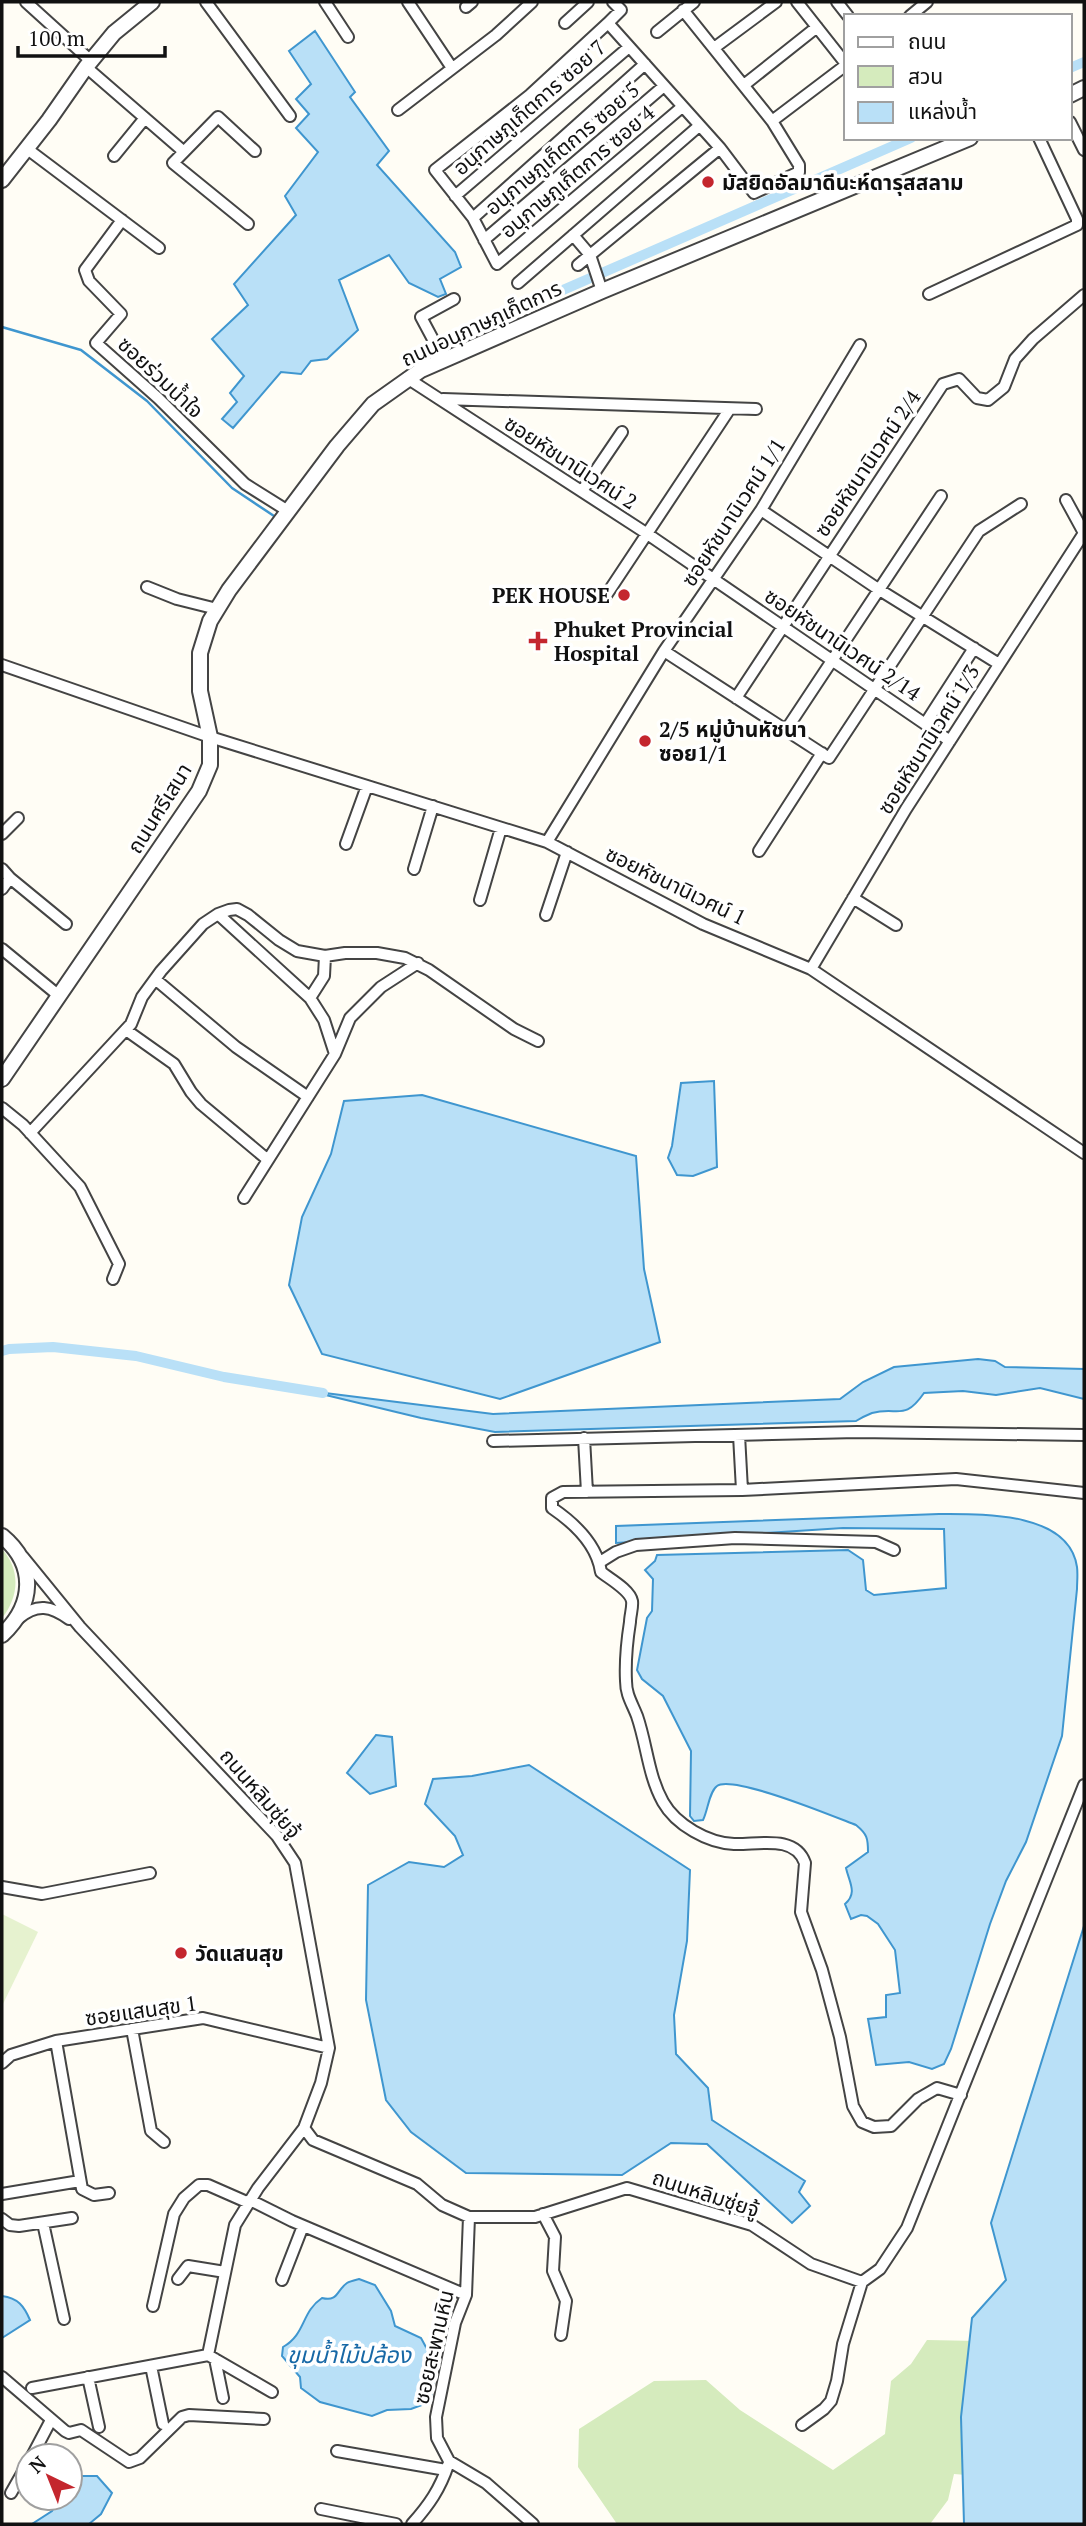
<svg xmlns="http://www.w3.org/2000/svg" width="1086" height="2526" font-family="'PT Serif','Noto Sans Thai',serif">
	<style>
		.green { fill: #d5ebbd }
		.pitch { fill: #e6f2cf }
		.water { fill: #b9e0f7; stroke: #3f96cf; stroke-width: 2 }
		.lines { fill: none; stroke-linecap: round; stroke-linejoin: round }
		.stream { stroke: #3f96cf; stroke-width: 2.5 }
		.canal { stroke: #b9e0f7; stroke-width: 10 }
		.minor-casing { stroke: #444; stroke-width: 14 }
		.tertiary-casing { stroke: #444; stroke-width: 18 }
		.minor { stroke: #fff; stroke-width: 10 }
		.tertiary { stroke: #fff; stroke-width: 14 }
		.poi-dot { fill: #c4262e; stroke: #fff; stroke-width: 2.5 }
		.labels { text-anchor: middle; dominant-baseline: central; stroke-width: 7; stroke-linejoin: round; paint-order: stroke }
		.street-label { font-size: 21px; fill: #111; stroke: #fff }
		.poi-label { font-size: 21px; font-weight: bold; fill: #111; stroke: #fff; text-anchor: start }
		.water-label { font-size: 23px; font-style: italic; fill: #1768a6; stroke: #fff }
	</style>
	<rect width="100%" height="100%" fill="#fffdf5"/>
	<path class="green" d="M2 1549C21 1570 19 1597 2 1618Z
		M927 2340 978 2341 991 2477 954 2474 948 2500 930 2524H617L578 2467 579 2429 654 2381 706 2380 740 2410 833 2470 885 2434 891 2381 911 2364Z"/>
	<path class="pitch" d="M2 1914 38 1932 2 2006Z"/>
	<path class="water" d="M315 31 355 92 350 97 389 151 377 165 455 252 461 267 440 279 446 294 438 297 409 283 389 255 339 280 358 330 327 359 311 361 301 374 281 372 233 428 222 419 237 402 230 393 244 376 212 339 248 305 234 284 296 215 285 196 318 152 296 128 309 114 296 99 311 84 289 51Z
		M714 1081 717 1167 693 1176 677 1175 668 1158 672 1146 681 1083Z
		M422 1095 636 1156 644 1269 660 1342 500 1399 322 1354 289 1285 302 1217 331 1154 344 1101Z
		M978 1359 995 1361 1005 1367 1084 1369V1399L1040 1388 996 1395 963 1391 924 1393C904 1422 898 1406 872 1413 867 1415 861 1418 856 1421L495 1432 421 1418 309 1391 493 1414 840 1399 863 1382 894 1367Z
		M939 1514C980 1514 1069 1511 1077 1567 1078 1574 1077 1582 1077 1589L1062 1736 1026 1842 1006 1881 990 1924 951 2049 944 2064 932 2069 909 2062 876 2065 868 2019 886 2017V1995L900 1993 895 1950 878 1924 867 1916 861 1915 851 1919 845 1904C858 1893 849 1882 846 1868L868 1852C868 1838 867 1834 856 1825 835 1817 732 1774 717 1786 709 1792 708 1810 703 1820L694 1821 690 1816 691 1751 663 1696 642 1679 637 1670 647 1618 652 1611 653 1579 645 1570 655 1561 657 1555 848 1550 863 1560 866 1590 874 1595 946 1588 944 1529 843 1528 616 1543V1526Z
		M376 1735 392 1737 396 1786 370 1794 347 1773Z
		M529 1765 690 1870 687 1941 674 2015 676 2054 708 2088 712 2120 805 2181 799 2192 810 2206 792 2223 707 2144 671 2143 622 2175 466 2173 411 2132 386 2100 366 2000 368 1885 409 1862 444 1867 463 1855 455 1836 425 1804 433 1779 472 1776Z
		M1084 1926V2524H964L961 2417 972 2318 1006 2280 991 2223Z
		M359 2279 375 2285 391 2311 395 2326 421 2338 427 2349 438 2358 430 2402 411 2409 387 2410 372 2416 320 2402 301 2388 300 2377 282 2356 283 2347C306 2334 301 2312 322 2298 338 2302 336 2291 347 2283 350 2281 355 2280 359 2279Z
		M2 2296C18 2298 24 2306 30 2320L2 2338Z
		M80 2476H97L112 2493 101 2514 89 2524H32L52 2511 59 2498H70V2484Z"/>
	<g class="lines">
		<path class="stream" d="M2 327 81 350 147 401 232 488 274 516"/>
		<path class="canal" d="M1070 68 1084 62
			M492 321 911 138
			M2 1351 9 1349 53 1347 136 1356 224 1377 323 1393"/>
		<defs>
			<path id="minor" d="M26 2 91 61
				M206 2 290 116
				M325 2 348 37
				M408 2 452 68
				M613 2 621 10 608 23 720 148 754 193 799 172V165L772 121 683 10
				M797 2 846 64
				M837 2 848 16
				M466 7 472 2
				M910 16 927 2
				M565 23 588 2
				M608 23 530 95 435 170 473 218 497 264 682 107
				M657 32 694 2
				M714 48 776 2
				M86 67 183 151
				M744 85 817 27
				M398 110 496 35 532 2
				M772 121 846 65
				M1070 122 1084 150
				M26 148 159 248
				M114 156 145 118
				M455 196 629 47
				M473 218 645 64
				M122 220 85 270 89 281 121 314 96 343 158 398 245 484 288 511
				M248 224 173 163 218 117 255 151
				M573 235 590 255 602 291
				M484 240 664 86
				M578 265 720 148
				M518 283 699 126
				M929 294 1077 225V219L1039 138
				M444 360 421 317 454 299
				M407 378 646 533 950 741
				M443 399 756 409
				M582 491 622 432
				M761 510 878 589 999 664
				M147 587 177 599 217 609
				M605 597 729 410
				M664 651 829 758 979 531 1021 504
				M2 665 210 737 547 842 703 924 811 969 1084 1153
				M736 698 943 384 959 379 977 398 988 400 1004 387 1015 359 1033 339 1084 295
				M925 724 974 648
				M786 730 941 496
				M2 834 18 818
				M547 842 664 651 761 510 860 345
				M346 844 367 786
				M759 851 822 753
				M2 869 10 878 2 889
				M414 869 433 806
				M10 878 66 924
				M853 898 896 925
				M480 900 501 828
				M218 914 310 998 324 1020 335 1054
				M546 915 567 852
				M2 949 58 995
				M811 969 906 809 1084 533 1066 500
				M155 979 236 1047 308 1097
				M310 998 324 976 325 956
				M126 1030 174 1064 191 1092 201 1104 268 1160
				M2 1108 23 1125 80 1187 119 1264 113 1279
				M30 1133 131 1024 142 997 161 971 203 924 218 914 229 910 237 909 248 915 279 940 297 951 325 956 345 953H377L405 958 429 970 514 1029 538 1041
				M244 1198 335 1054 350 1018 381 987 418 963
				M739 1435 742 1490
				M584 1438 587 1492
				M493 1441 857 1432 1084 1435
				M23 1557 80 1627 277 1836 295 1863 329 2048 321 2083 304 2128 313 2140 417 2184 442 2205 469 2217H535L627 2188 752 2225 811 2264 862 2282 880 2269 907 2228 1084 1785
				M600 1562 616 1552 636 1545 735 1538 876 1542 894 1550
				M19 1618C37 1603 51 1606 69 1619
				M2 1887 42 1894 150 1873
				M132 2029 151 2131 164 2142
				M56 2041 82 2189 94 2195 109 2193
				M2 2063 11 2055 56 2041 203 2018 329 2048
				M961 2095 937 2088 918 2099 891 2126 874 2127 862 2122 853 2106 840 2037 822 1970 801 1912 805 1863C795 1834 757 1845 734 1844 708 1843 676 1825 663 1802 648 1775 647 1745 637 1716 632 1703 626 1695 626 1681 625 1661 627 1641 630 1622 630 1616 633 1607 632 1601 630 1590 610 1579 601 1572 597 1545 574 1523 552 1508V1498L563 1492 742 1490 956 1479 1084 1493
				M2 2194 80 2181
				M250 2200 292 2221 466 2295
				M543 2214 555 2237 553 2271 566 2301 561 2335
				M469 2217 466 2295 455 2323 436 2417 437 2438 449 2461 486 2483 533 2524
				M2 2219 10 2225 19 2226 72 2218
				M43 2223 64 2319
				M178 2279 188 2266 225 2272
				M282 2280 303 2226
				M153 2306 174 2214 184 2198 199 2185H208L249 2203
				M208 2355 235 2225 258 2188 304 2128
				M215 2359 223 2398
				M151 2366 163 2424
				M2 2377 65 2431 69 2433 81 2430 129 2462 140 2458 182 2417 189 2415 264 2419
				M88 2377 99 2427
				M32 2388 208 2355 272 2392
				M802 2425 824 2409 831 2401 837 2381 843 2344 862 2282
				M337 2451 446 2470
				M32 2456 51 2420
				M11 2493 28 2463
				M321 2509 396 2524
				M412 2524C429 2505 440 2489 448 2465"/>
			<path id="tertiary" d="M1070 95 1084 88
				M2 180 49 120 86 67 114 33 152 2
				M2 1079 199 791 210 765V737L200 691V653L210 621 229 590 337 446 373 404 421 370 602 291 970 138
				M2 1536C37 1565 34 1605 2 1635"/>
		</defs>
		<use href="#minor" class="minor-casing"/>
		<use href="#tertiary" class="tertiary-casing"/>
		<use href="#minor" class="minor"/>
		<use href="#tertiary" class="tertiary"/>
	</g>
	<g class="poi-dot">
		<circle cx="708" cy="182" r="7"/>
		<circle cx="624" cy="595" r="7"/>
		<path d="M534.5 630.5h7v7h7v7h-7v7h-7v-7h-7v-7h7z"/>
		<circle cx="645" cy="741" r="7"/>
		<circle cx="181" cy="1953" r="7"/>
	</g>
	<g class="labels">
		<g class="street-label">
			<text transform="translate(529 107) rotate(-41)">อนุภาษภูเก็ตการ ซอย 7</text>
			<text transform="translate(562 148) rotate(-40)">อนุภาษภูเก็ตการ ซอย 5</text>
			<text transform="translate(577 171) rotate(-40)">อนุภาษภูเก็ตการ ซอย 4</text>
			<text transform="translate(481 323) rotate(-25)">ถนนอนุภาษภูเก็ตการ</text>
			<text transform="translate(161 377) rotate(43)">ซอยร่วมน้ำใจ</text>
			<text transform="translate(571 462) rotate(33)">ซอยหัชนานิเวศน์ 2</text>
			<text transform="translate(867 463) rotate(-56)">ซอยหัชนานิเวศน์ 2/4</text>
			<text transform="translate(733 512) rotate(-57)">ซอยหัชนานิเวศน์ 1/1</text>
			<text transform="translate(843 644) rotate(34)">ซอยหัชนานิเวศน์ 2/14</text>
			<text transform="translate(928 739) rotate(-58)">ซอยหัชนานิเวศน์ 1/3</text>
			<text transform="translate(159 808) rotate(-58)">ถนนศรีเสนา</text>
			<text transform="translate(676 885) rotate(26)">ซอยหัชนานิเวศน์ 1</text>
			<text transform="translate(261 1793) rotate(49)">ถนนหลิมซุ่ยจู้</text>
			<text transform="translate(141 2010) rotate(-8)">ซอยแสนสุข 1</text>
			<text transform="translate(706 2193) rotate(18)">ถนนหลิมซุ่ยจู้</text>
			<text transform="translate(433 2347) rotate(-77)">ซอยสะพานหิน</text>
		</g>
		<g class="poi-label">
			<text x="722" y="182">มัสยิดอัลมาดีนะห์ดารุสสลาม</text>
			<text x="610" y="595" text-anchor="end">PEK HOUSE</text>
			<text x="554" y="629">Phuket Provincial<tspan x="554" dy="24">Hospital</tspan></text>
			<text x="659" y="729">2/5 หมู่บ้านหัชนา<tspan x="659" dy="24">ซอย1/1</tspan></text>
			<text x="195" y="1953">วัดแสนสุข</text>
		</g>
		<g class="water-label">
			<text x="349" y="2354">ขุมน้ำไม้ปล้อง</text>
		</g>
	</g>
	<rect width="1086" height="2526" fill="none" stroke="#111111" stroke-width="7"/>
	<rect x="844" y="14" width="228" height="126" fill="#ffffff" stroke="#a0a0a0" stroke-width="2"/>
	<rect x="858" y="37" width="35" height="10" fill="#ffffff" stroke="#a0a0a0" stroke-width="2"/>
	<text x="908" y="49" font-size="21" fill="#111111">ถนน</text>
	<rect x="858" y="66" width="35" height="21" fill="#d5ebbd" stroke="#a0a0a0" stroke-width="2"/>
	<text x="908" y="84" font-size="21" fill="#111111">สวน</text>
	<rect x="858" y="102" width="35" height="21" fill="#b9e0f7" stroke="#a0a0a0" stroke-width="2"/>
	<text x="908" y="119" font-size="21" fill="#111111">แหล่งน้ำ</text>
	<g transform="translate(49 2477) rotate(317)"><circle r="33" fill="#ffffff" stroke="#a0a0a0" stroke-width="2"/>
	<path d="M0-5L12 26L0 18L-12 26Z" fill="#c4262e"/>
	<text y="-10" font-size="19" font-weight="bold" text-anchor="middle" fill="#111111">N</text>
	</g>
	<path d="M18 46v10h147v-10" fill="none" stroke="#111111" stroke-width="3.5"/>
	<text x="28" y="46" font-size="21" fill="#111111" stroke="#ffffff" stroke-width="5" paint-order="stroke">100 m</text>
</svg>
